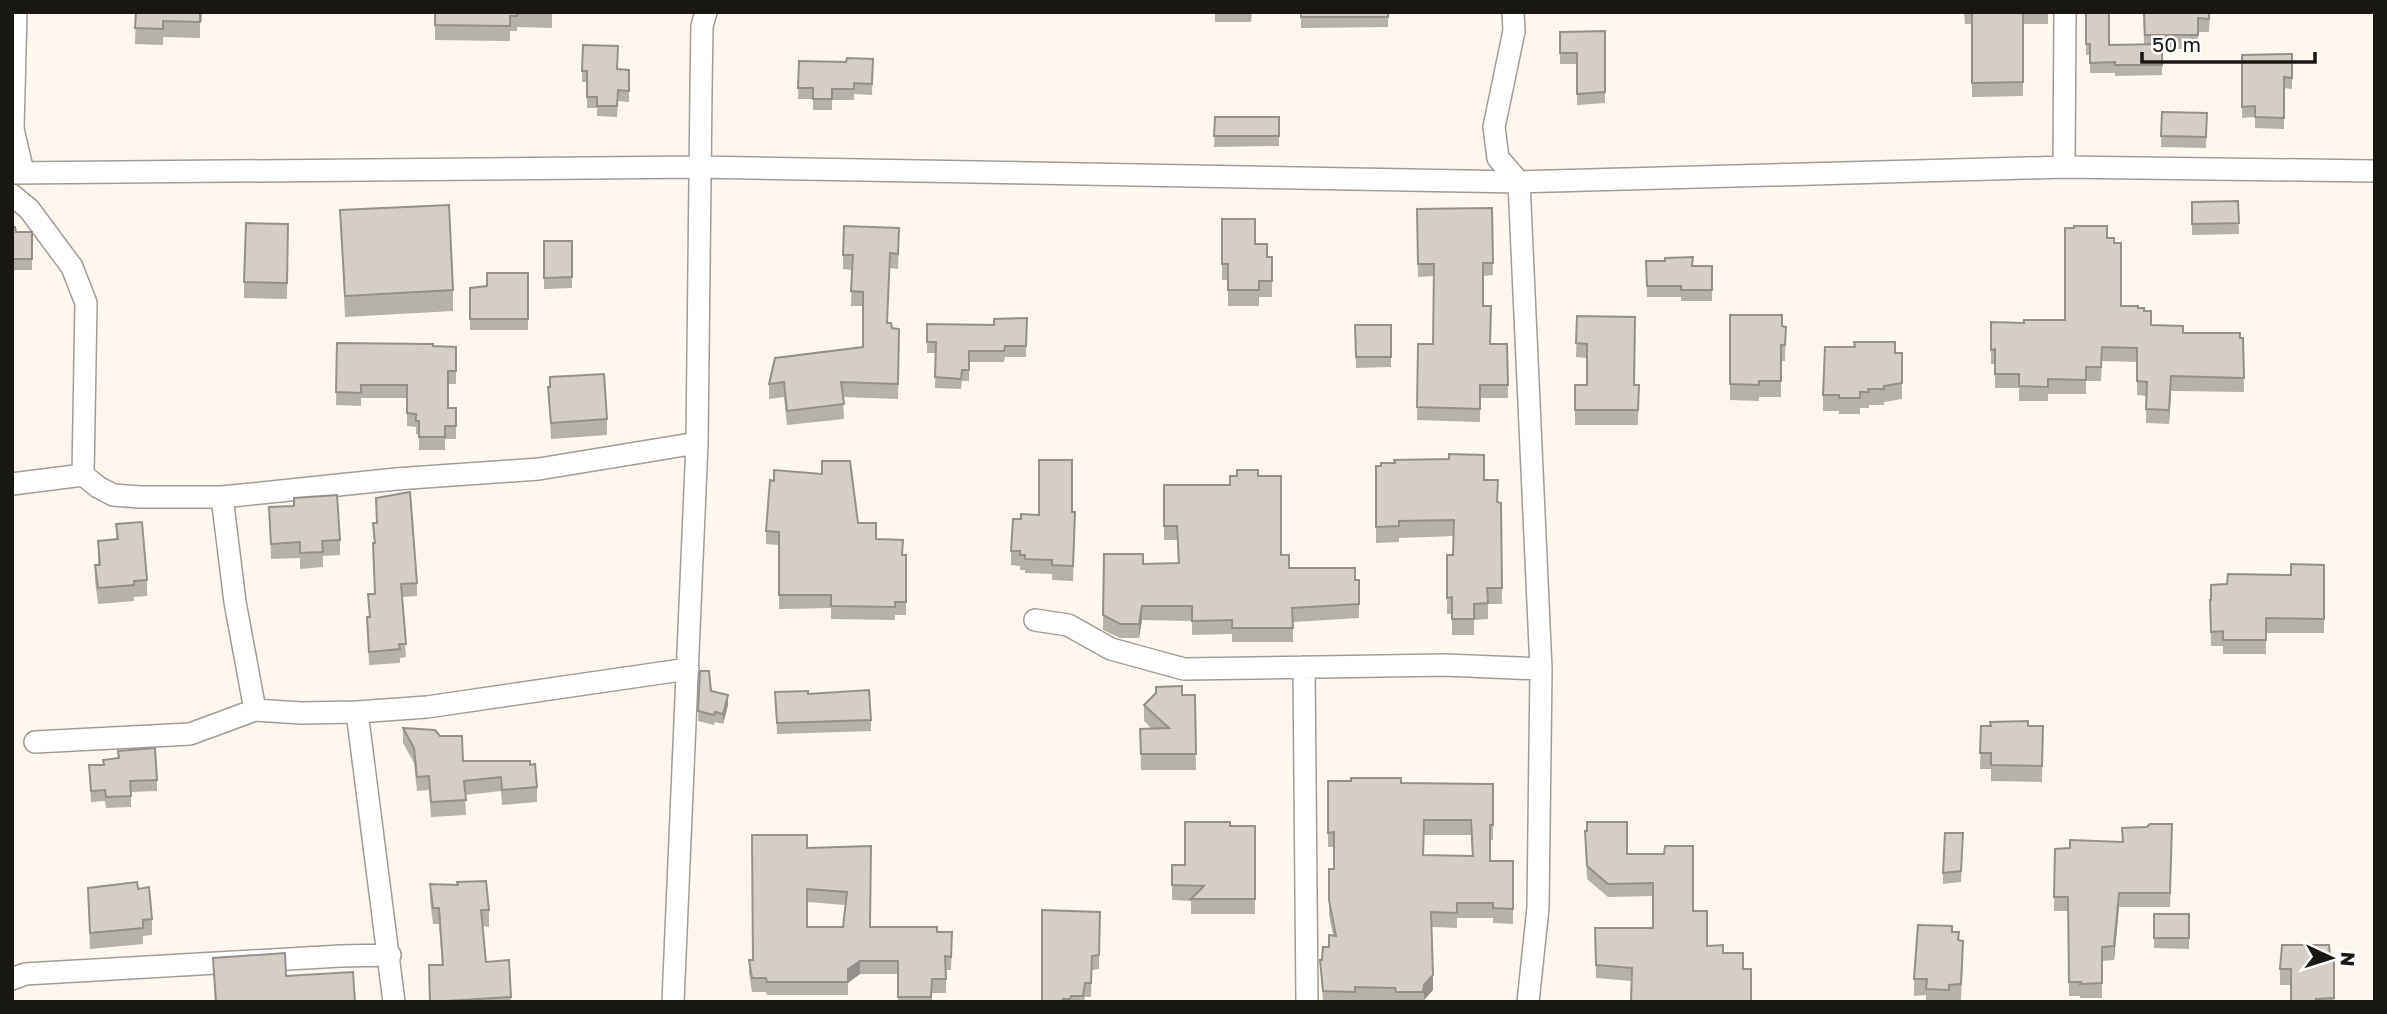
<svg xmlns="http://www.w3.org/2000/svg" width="2387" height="1014" font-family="'Golos Text',sans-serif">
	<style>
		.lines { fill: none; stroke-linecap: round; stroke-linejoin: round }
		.minor-casing { stroke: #a29c96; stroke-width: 24 }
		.minor { stroke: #fff; stroke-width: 21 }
		.wall { fill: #b7b1ab; fill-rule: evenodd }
		.shaded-wall { fill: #95908b }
		.building { fill: #d5cec7; stroke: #95908b; stroke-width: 2; fill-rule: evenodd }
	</style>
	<rect width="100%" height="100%" fill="#fdf7f0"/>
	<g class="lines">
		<defs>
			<path id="minor" d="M16 12 13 129 23 172
				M1513 12 1514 31 1494 127 1498 158 1519 182 1541 669 1538 908 1528 1002
				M2064 167 2065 12
				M12 173 699 167 1519 182 2064 167 2375 171
				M12 195 29 209 72 267 86 303 83 475 12 484
				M83 475 98 487 113 495 140 497H222L396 479 539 469 697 443
				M222 497 235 602 255 710
				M1035 620 1068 625 1111 649 1184 669 1445 665 1541 669
				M1304 667 1307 1002
				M357 712 394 1002
				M35 742 190 734 255 710 301 713 357 712 427 707 688 669
				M12 979 25 974 340 956 390 955
				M673 1002 697 443 701 90 702 26 706 12"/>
		</defs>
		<use href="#minor" class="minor-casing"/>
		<use href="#minor" class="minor"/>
	</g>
	<path class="wall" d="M136 12H202V21H200V38L163 37V45L135 44Z
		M435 12H552V28L517 27V31H510V41L435 40Z
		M1215 12H1252L1251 22H1215Z
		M1301 12H1388V27L1301 28Z
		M1964 12H2048V24H2023V96L1972 97V24H1965Z
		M2086 12 2109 45 2144 44 2143 12H2210L2209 32H2198V49H2162V75L2115 76V73H2090V55H2086Z
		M1605 31V103L1577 105V64H1560V32Z
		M583 45 617 69 629 70V102L618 101 617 117 597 116V108H587V82H582Z
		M2292 54V89L2284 88V129L2255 128V117L2242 118V55Z
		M873 59 872 95 854 94V100H832V110H813V99H798L799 61 846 62Z
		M2162 112 2207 113 2206 148 2161 147Z
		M1215 117H1279V146L1214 147Z
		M2238 201 2239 234 2192 235V202Z
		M1492 208 1493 275 1483 276V306L1491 344H1507L1508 398H1480V422L1417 420 1418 344H1433L1434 276 1418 277 1417 209Z
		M340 210 453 290V311L345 317Z
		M1222 219 1255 244 1267 257H1272V297H1259V306H1228V280H1222Z
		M288 224 287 299 244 298V282Z
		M12 227 16 232H32V270H12Z
		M2107 238 2121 306 2138 308 2144 311 2151 325 2183 333 2243 338 2244 392 2171 391 2169 424 2146 423V396L2137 395V362L2102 361 2101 381H2086V394H2048V401H2019V388H1995V364H1991V322L2024 323 2065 320Z
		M544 241H572V288L544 289Z
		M899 243 898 269 890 268 887 323 892 328 899 329 898 399 843 397 844 419 787 425 784 397 769 399V384L863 347V306H851L852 270 843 269V255Z
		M1646 261 1692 266H1712V301H1681V297H1647Z
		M528 273V330H470V288L487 286Z
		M1730 315 1786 327 1785 361H1781V397H1759V401L1730 400Z
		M1577 316 1634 385H1639L1638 425H1575V385H1587V358L1576 357Z
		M1027 318 1026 357H1005L1004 362H969V381H962L961 389 935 388 936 353H927V324L994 325Z
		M1355 325H1391V367L1356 368Z
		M337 343 456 347V384H448V408H456V439H445V450H419V434H416V427L407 426V398H361V406L336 405Z
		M1895 353H1902V399L1884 402V405H1869V408H1860V414H1839V411H1823V395Z
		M548 387 607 419V435L551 439Z
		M1376 466 1484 480 1498 502 1501 503 1502 604H1488V619L1474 620V635H1452V614H1447V555H1453L1454 536 1399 538V542L1376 543Z
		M1258 476 1281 555 1289 568 1359 580V618L1293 622V642H1232V634L1192 635V621L1142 620 1139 638H1120L1103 630 1104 554 1143 564 1178 563 1177 540H1164V485H1230Z
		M294 498 340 540V555L323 556V567L300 569V558L271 559 269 507 294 506Z
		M376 498 417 583V596L402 597 406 657 400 658V663L369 665 367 617H369L368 594H375L373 543H374L373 523H376Z
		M1072 512 1075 527 1073 581 1052 580V574L1025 573V570H1020V566L1011 565V551L1039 515Z
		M858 523 876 539 902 555H906V615H895V620L831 619V608L779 609V545L766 544V531Z
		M116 524 147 580V596L134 597V601L98 604 95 581V565H98V541L116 539Z
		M2324 565V633H2266V654H2223V646H2211L2210 600H2211L2227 584 2291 575Z
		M700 671 711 691 728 705 723 724 715 722 714 725 698 721Z
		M775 692 808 694 871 720V731L777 734Z
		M1182 695H1195L1196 770H1141L1140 729H1152L1144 721V705Z
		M1981 726H2043L2042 782 1991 781V769H1980Z
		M403 728 463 761 530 765 537 787V802L502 805 501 791 465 795 466 815 431 817 429 790 417 791 414 763 403 743Z
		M118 751 157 780V791L131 792V807L106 808 105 801 91 802 89 765H103V760L118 758Z
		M1328 781 1493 784V840H1490V861H1513V924L1493 923V918H1457V928L1432 927 1433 990 1424 1000 1423 1002H1323L1320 960H1322L1329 947 1333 935 1329 915V869H1334V847H1328ZM1424 835H1471L1472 856 1424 855Z
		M1230 826H1255V914H1191V901L1172 900V865H1185Z
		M1585 831 1627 854H1664L1693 846 1631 981 1596 978 1595 928H1653V896L1608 897 1587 879Z
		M2172 839 2170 907H2119L2114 960 2102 961V998H2080V996H2069L2068 911H2054L2055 849 2122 842Z
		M1963 844 1961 882 1943 884V873Z
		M871 846 870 927 937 932 952 946 951 970H946V993H932V1002H898V974H860L848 982V995H767L766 992H752L749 973V960H753L807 848ZM807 902 845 905 843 927H807Z
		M457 882 489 910V927L482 926 486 962 509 960 511 1002H430L429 965H442L439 924H433L430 900V884L457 885Z
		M88 888 138 889 152 919V935L143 936V944L90 949Z
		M1100 912 1099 969 1092 970 1091 997H1085L1084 1002H1042Z
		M2154 914H2189V949L2154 948Z
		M1952 932 1959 941 1963 957 1961 1000 1926 1002V995L1914 996V979Z
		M2330 956H2334V1002H2291V985H2280V969Z
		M213 958 286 976 355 1002H215Z"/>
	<path class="shaded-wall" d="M2171 376V391L2169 424V410Z
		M1142 606V620L1139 638V624Z
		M728 695V705L723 724V714Z
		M2119 893V907L2114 960V946Z
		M860 961V974L848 983V969Z
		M1433 975V990L1424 1000V985Z"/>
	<path class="building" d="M136 12H200V22L163 21V29L135 28Z
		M435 12H552V13H517V16H510V26L435 25Z
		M1301 12H1388V17H1301Z
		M1972 12H2023V82L1972 83Z
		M2086 12H2109V45L2162 44V65H2115V62L2090 63V44H2086Z
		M2144 12H2209V19L2198 18V35H2145Z
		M1605 31V92L1577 94V53H1560V32Z
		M583 45 618 46 617 69 629 70V91L618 90 617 106H597V97H587V71H582Z
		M2292 54V78L2284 77V118L2255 117V106L2242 107V55Z
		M847 58 873 59 872 84 854 83V89H832V99H813V88H798L799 61 846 62Z
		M2162 112 2207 113 2206 137 2161 136Z
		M1215 117H1279V136H1214Z
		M2238 201 2239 223 2192 224V202Z
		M449 205 453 290 345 296 340 210Z
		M1492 208 1493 263H1483V306H1491L1490 344H1507L1508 385H1480V409L1417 407 1418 344H1433L1434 264H1418L1417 209Z
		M1222 219H1255V244H1267V257H1272V281H1259V290H1228V264H1222Z
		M246 223 288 224 287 283 244 282Z
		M844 226 899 228 898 254 890 253 887 323H891L892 328 899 329 898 384 841 382 844 404 787 411 784 382 769 384 775 358 863 347V292L851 291 853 255H843Z
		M2074 226H2107V238H2114V243H2121V306H2138V308H2144V311H2151V325L2183 326V333H2240V338H2243L2244 378 2171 376 2169 410 2146 409 2147 382 2137 381V348L2102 347 2101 367H2086V380L2048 379V387L2019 386V374H1995V349L1991 350V322L2024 323V320H2065V228H2074Z
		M12 227H15L16 232H32V259H12Z
		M544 241H572V277L544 278Z
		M1693 257 1692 266H1712V290H1681V286H1647L1646 261H1665V258Z
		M487 273H528V319H470V288L487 286Z
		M1730 315H1782V326L1786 327 1785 345H1781V381H1759V385L1730 384Z
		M1577 316 1635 317 1634 385H1639L1638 410H1575V385H1587V344L1576 343Z
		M1027 318 1026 346H1005L1004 351H969V370H962L961 379 935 377 936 342H927V324L994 325V319Z
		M1355 325H1391V357H1356Z
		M1854 342H1895V353H1902V383L1884 386V389H1868L1869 392H1860V398H1839V395H1823L1825 347H1855Z
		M337 343 433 344V346L456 347V371H448V408H456V426H445V437H419V421H416V414L407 413V385H361V393L336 392Z
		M604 374 607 419 551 423 548 387H550V377Z
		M1449 454 1484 455V480H1498L1497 502 1501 503 1502 588H1487L1488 603 1474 604V619H1452V597L1447 598V555H1453L1454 520 1399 521V526L1376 527V466H1381V463H1395L1394 460 1449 459Z
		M1039 460H1072V512H1075L1073 566 1052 565V560L1025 559V555H1020V551H1011L1013 519H1021V514L1039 515Z
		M822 461H850L858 523H876V539L903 540 902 555H906V602H895V607L831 606V595H779V532L766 531 770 480 774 481V470L822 474Z
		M1237 470H1258V476H1281V555H1289V568H1355V580H1359V604L1292 608 1293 628H1232V620L1192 621V606H1142L1139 624H1120L1103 615 1104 554H1143V564L1179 563 1177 526H1164V485H1230V476H1237Z
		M410 492 417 583 401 584 406 644H399L400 649 369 652 367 617H370L368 594H375L373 543H375L373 523H377L376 498Z
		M337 495 340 540 322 541 323 552 300 553V542L271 544 269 507 294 506V498Z
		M142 522 147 580 134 581V585L98 588 95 565H100L98 541 118 539 116 524Z
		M2291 564 2324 565V619L2266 618V640H2223V631L2211 632 2210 600H2211V585L2227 584 2228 574 2291 575Z
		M700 671H709L711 691 728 695 723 714 715 712 714 715 698 711Z
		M1182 686V695H1195L1196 754H1141L1140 729 1169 728 1144 705 1156 693V687Z
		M869 690 871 720 777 723 775 692 808 691V694Z
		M2028 721V726H2043L2042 766 1991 765V753H1980L1981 726H1991L1990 722Z
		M403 728 435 730 440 736H462L463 761H530V765L535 764 537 787 502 790 501 777 464 781 466 800 431 802 429 776 417 777 414 748Z
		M155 748 157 780 130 781 131 796 106 797 105 790 91 791 89 765H104L103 760 119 758 118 751Z
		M1351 778H1401V783L1493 784V825H1490V861H1513V909L1493 908V903H1457V913L1431 912 1433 975 1424 985 1423 992H1396L1395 988 1355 987V992L1323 991 1320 960H1322L1323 947H1329V935L1336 936 1329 900V869H1334V832L1328 833V781H1351ZM1424 820H1471L1473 856 1423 855Z
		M1185 822H1230V826H1255V899H1191L1204 886 1172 885V865H1185Z
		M1587 822H1627V854H1664L1665 846H1693V911H1707V946L1723 945V953H1743V969H1751V1002H1631L1632 968 1596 965 1595 928H1653V883L1608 884 1587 866 1585 831H1587Z
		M2150 824H2172L2170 893H2119L2114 946 2102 947V983L2080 984 2081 982H2069L2068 897H2054L2055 849 2070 848V840L2123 842 2122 828 2147 827Z
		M1945 833H1963L1961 871 1943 873Z
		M752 835H807V848L871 846 870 927H937V932H952L951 957 945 956 946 979H932L931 997H898V961H860L848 969V982H767L766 978H752L749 960H753ZM807 889 847 892 843 927H807Z
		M486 881 489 910H481L486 962 509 960 511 997 430 1002 429 965H443L439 908H433L430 884 458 885 457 882Z
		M137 882 138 889 149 887 152 919 143 920V928L90 933 88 888Z
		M1042 910 1100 912 1099 955 1092 956 1091 983H1085L1083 996H1071L1070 999H1063V1002H1042Z
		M2154 914H2189V938H2154Z
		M1918 925 1952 926V932H1959L1958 940 1963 941 1961 984 1949 985V990L1926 989 1927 979H1914Z
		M2282 945H2329L2330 956H2334V998L2316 999V1002H2291V969H2280Z
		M285 953 286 976 353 972 355 1002H216L213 958Z"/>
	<rect width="2387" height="1014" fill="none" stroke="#191714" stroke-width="28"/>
	<g transform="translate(2331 958) rotate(94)" stroke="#ffffff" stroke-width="5" paint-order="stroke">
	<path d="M0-5L12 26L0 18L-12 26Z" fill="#191714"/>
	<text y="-10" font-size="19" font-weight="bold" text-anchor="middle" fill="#191714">N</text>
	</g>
	<path d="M2142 52v10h173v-10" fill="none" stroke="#191714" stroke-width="3.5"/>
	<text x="2152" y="52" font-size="21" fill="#191714" stroke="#ffffff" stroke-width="5" paint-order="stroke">50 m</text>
</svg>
